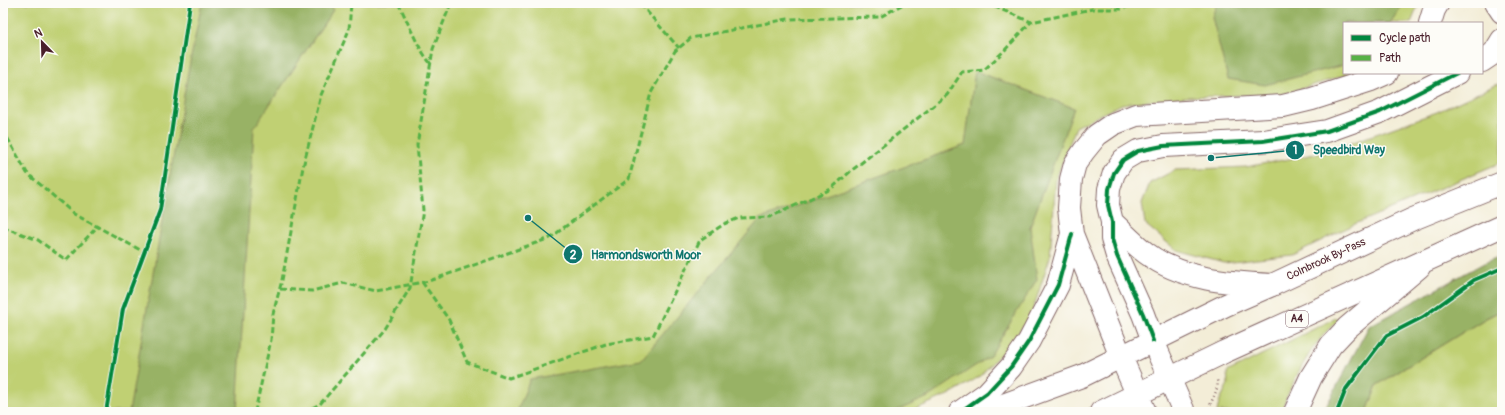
<svg xmlns="http://www.w3.org/2000/svg" width="1505" height="415" font-family="Pangolin,sans-serif">
	<style>
		.green { fill: #c0d073; stroke: #85784f }
		.forest { fill: #98b265; stroke: #716848 }
		.lines { fill: none; stroke-linecap: round; stroke-linejoin: round }
		.street-casing { stroke: #856767; stroke-width: 24 }
		.primary-casing { stroke: #856767; stroke-width: 24 }
		.highway-casing { stroke: #856767; stroke-width: 24 }
		.path { stroke: #856767; stroke-width: 2.5; stroke-dasharray: 1 3; stroke-linecap: butt }
		.street { stroke: #fff; stroke-width: 22 }
		.primary { stroke: #fff; stroke-width: 22 }
		.highway { stroke: #fff; stroke-width: 22 }
		.quiet { stroke: #57b146; stroke-width: 3; stroke-dasharray: 6 3; stroke-linecap: butt }
		.cycleway-casing { stroke: #fdfcf7; stroke-width: 6 }
		.cycleway { stroke: #00873e; stroke-width: 4 }
		.labels { text-anchor: middle; dominant-baseline: central; stroke-width: 3; stroke-linejoin: round; paint-order: stroke }
		.shield { fill: #fdfcf7; stroke: #806168; stroke-width: 1 }
		.shield-label { font-size: 10px; font-weight: bold; fill: #4a1f2b }
		.street-label { font-size: 11px; fill: #4a1f2b; stroke: #fdfcf7 }
		.leader { fill: none; stroke: #0f766e; stroke-width: 1.5 }
		.callout-dot { fill: #0f766e; stroke: #fdfcf7; stroke-width: 1.5 }
		.mark-label { font-size: 12px; text-anchor: middle; font-weight: bold; fill: #fff }
		.callout-label { font-size: 12px; text-anchor: middle; font-weight: bold; fill: #0f766e; stroke: #fdfcf7; stroke-width: 3; stroke-linejoin: round; paint-order: stroke }
	</style>
	<rect width="100%" height="100%" fill="#fdfcf7"/>
	<filter id="ink" filterUnits="userSpaceOnUse"><feTurbulence type="fractalNoise" baseFrequency=".025" numOctaves="2"/><feDisplacementMap in="SourceGraphic" scale="8" xChannelSelector="R" yChannelSelector="G"/><feConvolveMatrix kernelMatrix="1 2 1 2 8 2 1 2 1" color-interpolation-filters="sRGB"/></filter>
	<filter id="wash" filterUnits="userSpaceOnUse"><feTurbulence type="fractalNoise" baseFrequency=".012" numOctaves="4" result="noise"/><feDisplacementMap in="SourceGraphic" scale="16" xChannelSelector="R" yChannelSelector="G"/><feGaussianBlur stdDeviation="0.9" result="paint"/><feColorMatrix in="noise" values="0 0 0 0 0 0 0 0 0 0 0 0 0 0 0 0 0 1.4 0 .05"/><feComposite in="paint" operator="in"/></filter>
	<g filter="url(#wash)">
		<rect width="100%" height="100%" fill="#f3edd7"/>
		<path class="green" d="M3 3H1419L1411 23H1344V73H1353L1284 94 1186 97 1122 104 1076 127 1056 179 1050 257 1031 316 1008 346 979 377 950 394 909 412H3Z
			M1502 79V162L1355 224 1292 255 1224 263 1176 250 1145 224 1142 203 1150 183 1175 170 1246 167 1326 152 1437 112 1500 83Z
			M1502 310V412H1367L1377 385 1486 318Z
			M1336 318 1339 320C1313 340 1292 381 1281 412H1217L1219 402 1228 384 1227 372Z"/>
		<path class="forest" d="M202 3H328L333 10 254 128 237 412H129L188 72Z
			M1217 3H1404L1390 23H1344V65L1265 85 1228 79 1212 17Z
			M975 71 1074 108 1030 227 1037 279 990 356 928 397 894 412H517L530 379 641 360 760 219 965 145Z
			M1502 256V310L1486 318 1377 385 1367 412H1323L1369 326 1484 263Z"/>
	</g>
	<g filter="url(#ink)">
		<g class="lines">
			<defs>
				<path id="street" d="M1496 3 1502 12
					M1430 23 1434 10 1438 3
					M1482 61 1494 53 1502 40
					M1112 222C1123 232 1134 244 1146 253 1182 280 1229 283 1272 285
					M1153 341 1143 314 1117 256 1112 239V222L1108 205 1109 189 1114 173 1123 160 1138 151 1163 146 1263 141 1327 131 1380 112 1457 73
					M1121 357 1072 234 1069 208 1071 179 1075 164 1084 151 1097 135 1113 124 1136 115 1283 106 1312 99 1371 80 1387 73
					M960 412 987 393 1011 367 1029 341 1058 285 1072 234"/>
				<path id="primary" d="M1153 341 1184 412
					M1121 357 1145 412
					M1295 412 1311 377 1331 345 1347 328 1419 267"/>
				<path id="highway" d="M984 412 1082 376 1226 305 1272 285 1413 219 1502 183
					M1101 412 1224 352 1502 226"/>
			</defs>
			<use href="#street" class="street-casing"/>
			<use href="#primary" class="primary-casing"/>
			<use href="#highway" class="highway-casing"/>
			<path class="path" d="M1209 412C1209 401 1220 391 1217 380"/>
			<use href="#street" class="street"/>
			<use href="#primary" class="primary"/>
			<use href="#highway" class="highway"/>
			<path class="quiet" d="M398 3C409 23 416 46 431 64
				M642 3 643 7 679 48
				M986 3 1031 22 1092 9H1121L1139 3
				M3 130 27 173 74 214 144 252
				M3 227 38 240 66 260 97 227
				M422 282 449 320 467 362 509 378 606 344 653 336 700 240 724 224 739 218 770 217 831 189 851 171 947 95 962 72 984 70 1004 51 1031 22
				M280 289 312 291 343 283 376 291 429 281 550 238 629 179 651 93 675 51 691 38 788 19 880 17 905 3
				M256 412 255 411 271 340 273 314 282 280 303 167 321 95 349 30 351 3
				M304 412 320 404 385 329 410 288 423 210 417 145 433 49 451 3"/>
			<defs>
				<path id="cycleway" d="M1153 341 1143 314 1117 256 1112 239V222L1108 205 1109 189 1114 173 1123 160 1138 151 1163 146 1263 141 1327 131 1380 112 1457 73
					M106 412 123 309 160 210 190 3
					M960 412 987 393 1011 367 1029 341 1058 285 1072 234
					M1337 412 1346 389 1386 336 1423 317 1474 280 1502 268"/>
			</defs>
			<use href="#cycleway" class="cycleway-casing"/>
			<use href="#cycleway" class="cycleway"/>
		</g>
	</g>
	<g class="labels">
		<rect class="shield" x="1286" y="311" width="22" height="16" rx="3"/>
		<g class="shield-label">
			<text x="1297" y="319">A4</text>
		</g>
		<g class="street-label">
			<text transform="translate(1326 259) rotate(-25)">Colnbrook By-Pass</text>
		</g>
	</g>
	<path class="leader" d="M1211 158L1295 150M528 218L573 254"/>
	<g class="callout-dot">
		<circle cx="1211" cy="158" r="4"/>
		<circle cx="528" cy="218" r="4"/>
		<circle cx="1295" cy="150" r="10"/>
		<circle cx="573" cy="254" r="10"/>
	</g>
	<g class="mark-label">
		<text x="1295" y="154">1</text>
		<text x="573" y="259">2</text>
	</g>
	<g class="callout-label">
		<text x="1349" y="154">Speedbird Way</text>
		<text x="646" y="259">Harmondsworth Moor</text>
	</g>
	<rect width="1505" height="415" fill="none" stroke="#fdfcf7" stroke-width="16"/>
	<rect x="1343" y="22" width="140" height="52" fill="#fdfcf7" stroke="#b5a4a5"/>
	<rect x="1351" y="35" width="20" height="6" fill="#00873e" stroke="#b5a4a5"/>
	<text x="1379" y="42" font-size="12" fill="#4a1f2b">Cycle path</text>
	<rect x="1351" y="55" width="20" height="6" fill="#57b146" stroke="#b5a4a5"/>
	<text x="1379" y="62" font-size="12" fill="#4a1f2b">Path</text>
	<g transform="translate(42 42) rotate(337)" stroke="#fdfcf7" stroke-width="3" paint-order="stroke">
	<path d="M0-3L7 15L0 10L-7 15Z" fill="#4a1f2b"/>
	<text y="-6" font-size="11" font-weight="bold" text-anchor="middle" fill="#4a1f2b">N</text>
	</g>
</svg>
